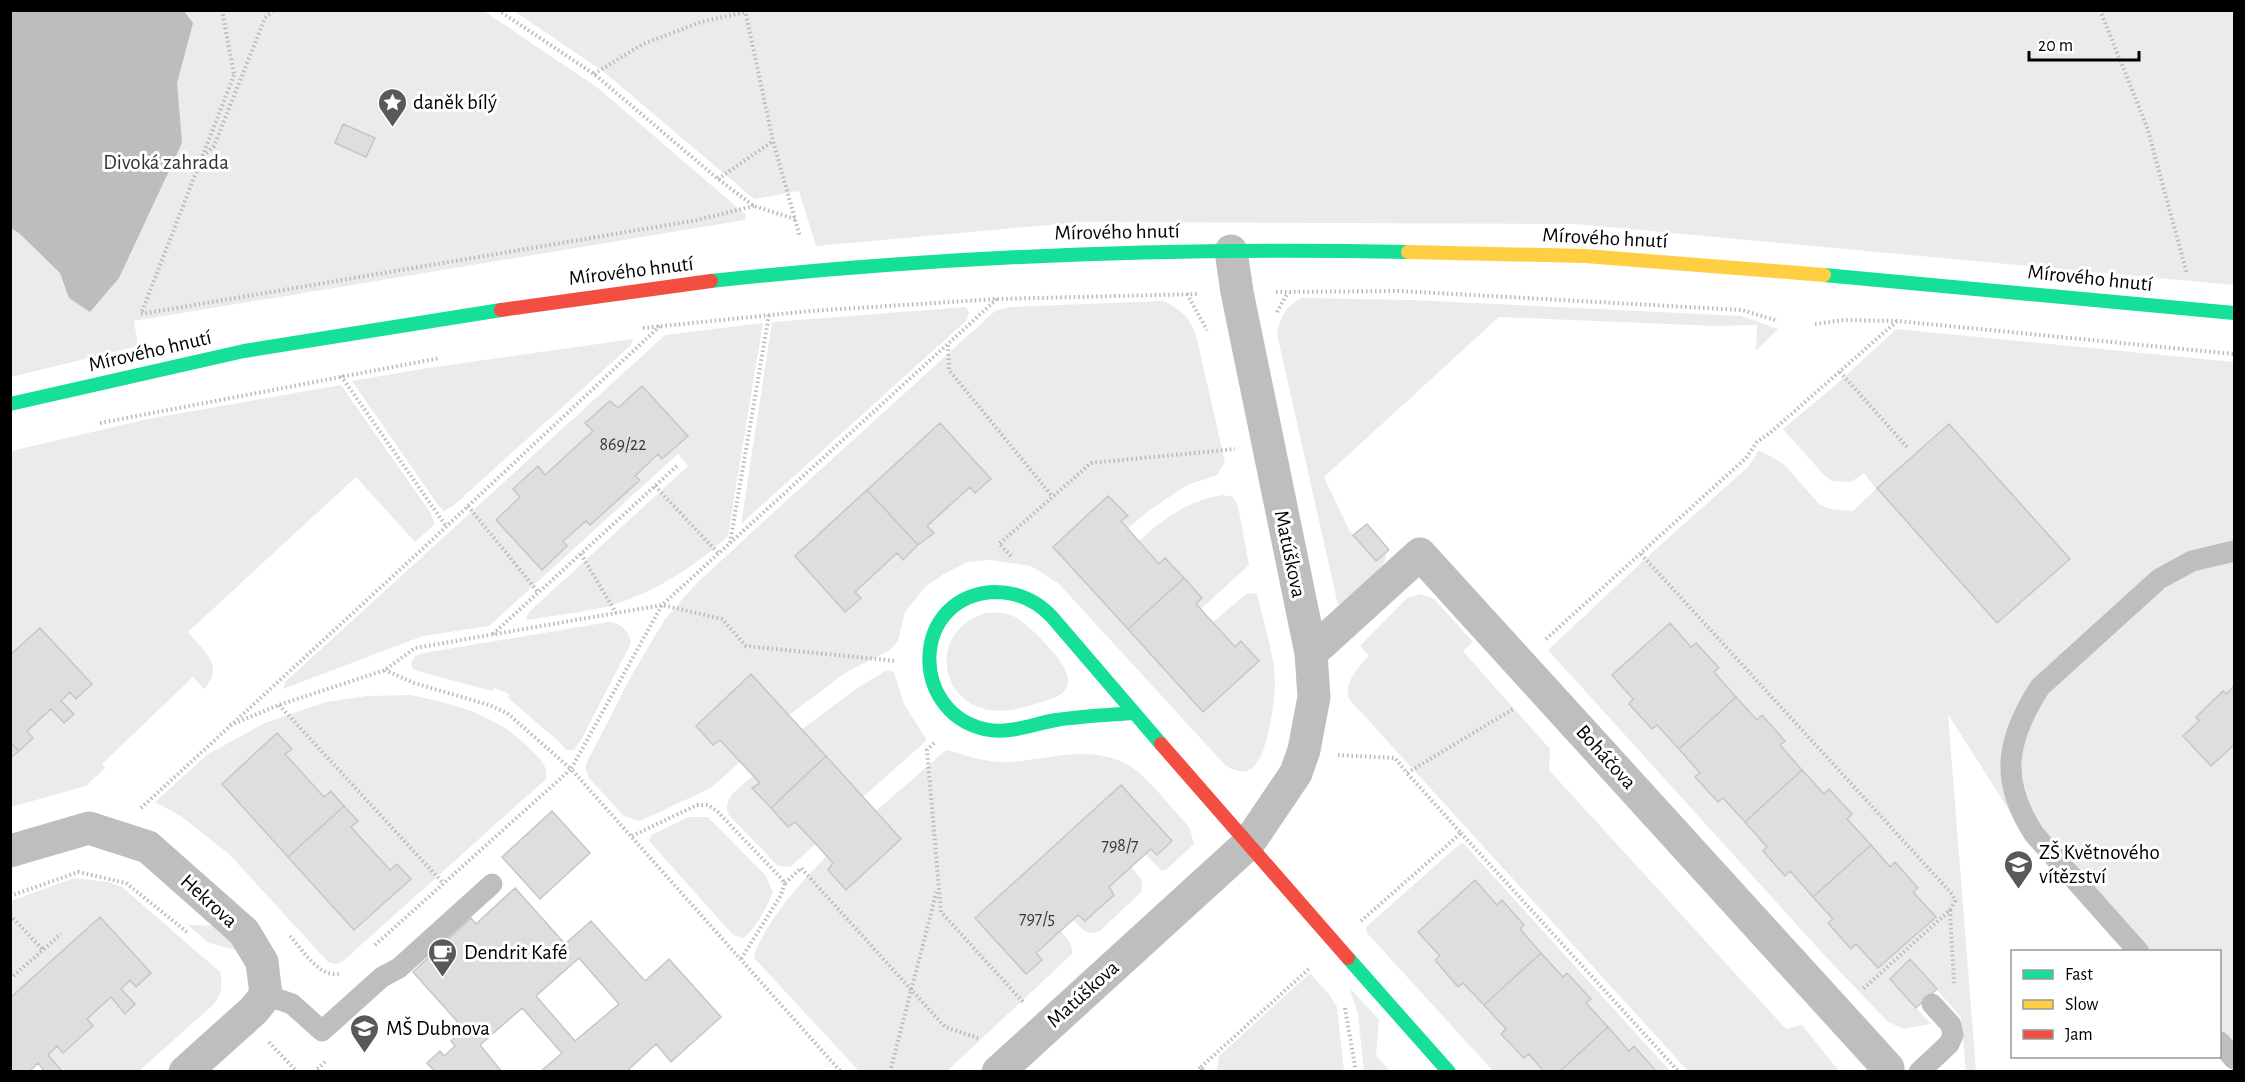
<svg xmlns="http://www.w3.org/2000/svg" width="2245" height="1082" font-family="'Alegreya Sans',sans-serif">
	<style>
		.green { fill: #ebebeb; fill-rule: evenodd }
		.water { fill: #bdbdbd }
		.building { fill: #dedede; stroke: #c6c6c6; stroke-width: 1.5; fill-rule: evenodd }
		.lines { fill: none; stroke-linecap: round; stroke-linejoin: round }
		.path { stroke: #b9b9b9; stroke-width: 4; stroke-dasharray: 1.5 3; stroke-linecap: butt }
		.lane { stroke: #bebebe; stroke-width: 21 }
		.street { stroke: #bebebe; stroke-width: 33 }
		.fast { stroke: #16e098; stroke-width: 14 }
		.slow { stroke: #ffcf43; stroke-width: 14 }
		.jam { stroke: #f24e42; stroke-width: 14 }
		.labels { text-anchor: middle; dominant-baseline: central; stroke-width: 6; stroke-linejoin: round; paint-order: stroke }
		.number-label { font-size: 18px; fill: #383838 }
		.poi-label { font-size: 21px; fill: #000; stroke: #fff; text-anchor: start }
		.park-label { font-size: 21px; fill: #313131; stroke: #fff }
		.street-label { font-size: 21px; fill: #000; stroke: #fff }
	</style>
	<rect width="100%" height="100%" fill="#fff"/>
	<path class="green" d="M10 11H484L598 88 746 215 745 220 134 321 138 346 11 377Z
		M514 11H2234V285L1576 224 1082 222 816 246 799 191 754 199 604 72Z
		M1302 298 1411 300 1742 316 1778 329 1756 351 1757 325 1716 326 1499 317 1324 477 1349 530 1376 561 1386 553C1387 572 1354 599 1338 605L1277 334C1280 318 1286 305 1302 298Z
		M1163 301C1181 309 1189 317 1196 335L1225 462 1217 475 1187 485 1147 512 1128 528 1121 521 1127 516 1108 496 1053 547 1203 711 1259 661 1242 641 1235 647 1213 622 1245 595 1251 593 1257 594C1263 622 1274 652 1275 681 1275 700 1268 758 1251 769 1242 774 1234 770 1225 765L1059 584 1031 566 990 560 967 562 944 574 926 586 905 612 898 641 890 650 845 673 789 715 751 674 696 726 713 745 720 740 740 762 711 788 640 821 624 816 589 778 586 770V764L634 671 665 619 695 585 752 532 995 311 1009 307ZM940 423 991 479 976 493 970 487 927 526 933 533 904 560 897 553 855 592 860 598 845 612 795 556Z
		M966 307 969 313 966 321 741 524 772 322Z
		M763 323 728 536C694 568 646 598 600 608 576 613 550 616 526 620L528 613 688 466 678 454 489 626 423 636 283 689 285 682 665 335ZM642 386 687 436 662 459 658 454 635 476 640 480 590 525 586 521 563 541 567 546 542 570 496 520 520 497 513 489 537 467 545 475 593 431 585 423 610 401 618 408Z
		M1896 329 2234 362V1071L2220 1055V952L2129 951 2020 828 1948 714 1976 1071H1966L1961 1017 1910 960 1890 980 1931 1024 1903 1029 1887 1021 1825 956 1548 650 1657 548 1748 467 1759 450 1784 464 1819 504 1829 509 1853 511 1876 489 1864 473 1851 482 1832 481 1824 475 1783 429 1838 383ZM1949 424 2070 558 1997 623 1877 488ZM1670 623 1691 647 1696 643 1719 668 1714 672 1757 720 1762 716 1785 740 1780 745 1824 794 1829 789 1852 814 1847 819 1890 867 1895 862 1918 887 1913 892 1935 916 1878 968 1856 944 1851 948 1828 924 1833 919 1790 871 1785 876 1763 851 1767 847 1723 798 1718 802 1696 777 1700 773 1657 725 1652 729 1629 704 1633 699 1612 675Z
		M633 339 631 345 453 506 444 511 438 505 352 381 428 368Z
		M341 385 430 512 435 524 415 542 356 477 188 632C203 651 226 665 204 689L193 677 102 764 105 768 86 786 11 807V758L33 738 27 731 51 709 64 723 73 714 61 701 70 692 77 699 91 684 41 628 11 655V451L148 419Z
		M1223 495 1233 497 1238 506 1249 565 1201 609 1196 604 1202 598 1166 559 1159 564 1139 541C1164 518 1189 500 1223 495Z
		M1421 594 1434 599 1473 642 1463 651 1550 749 1549 770 1786 1029 1802 1025 1839 1071H1688L1349 699C1344 682 1358 667 1369 656L1360 646 1407 598Z
		M985 613C992 613 1001 612 1008 614 1019 617 1036 633 1044 642 1060 659 1087 689 1048 700 1030 706 1009 713 990 710 949 704 932 656 961 627 968 620 976 617 985 613Z
		M609 622C622 623 628 630 631 643L581 740 574 750H566L558 741 508 698 509 694 495 688 492 691 421 672 413 669 411 664 415 656 424 653Z
		M887 670 894 672 904 704 926 739 924 743 863 797 802 729 859 687Z
		M410 695C456 704 500 716 532 751 541 760 548 766 546 779L342 962 336 964 328 962 229 854 182 817 155 802 208 754 265 723 326 702 367 696ZM277 733 291 749 285 754 324 797 357 821 351 827 390 870 397 864 411 879 355 930 222 784Z
		M946 750C966 755 983 762 1005 762 1047 761 1088 743 1128 765 1146 775 1169 805 1184 821L1190 829 1194 844 1167 869 1162 871 1145 854 1151 849 1157 855 1172 841 1121 786 975 917 1026 974 1041 960 1036 953 1061 931C1067 939 1073 944 1072 954L947 1071H859L755 959 754 955C767 920 801 882 827 856L833 863 828 870 846 890 901 839 876 811Z
		M753 776 760 783 753 789 788 827 795 822 816 844 790 867 778 866 728 814C722 797 742 786 753 776Z
		M689 817H708L766 876 773 892C768 905 754 932 743 938L733 935 649 841 651 835Z
		M1461 843 1465 845 1670 1071H1657L1634 1047 1629 1051 1586 1003 1590 998 1568 973 1563 977 1520 929 1524 925 1502 901 1497 905 1475 881 1418 932 1440 956 1435 961 1458 986 1463 983 1506 1029 1501 1034 1524 1058 1529 1054 1544 1071H1493L1367 933 1366 927Z
		M1131 867 1142 880 1141 892 1100 931C1087 937 1082 929 1073 920L1078 915 1085 921 1114 895 1109 887Z
		M74 878 108 882 122 887 220 972C223 986 222 994 213 1005L139 1071H59L60 1070 48 1055 57 1046 63 1053 93 1027 87 1019 111 997 126 1014 134 1004 121 989 130 980 136 987 151 973 100 917 11 998V901Z
		M188 925 226 926 239 951 209 943Z
		M1310 973 1328 993 1337 1007 1344 1071H1220L1217 1069 1219 1056Z
		M1349 987 1379 1020 1376 1056 1390 1071H1364L1358 1014Z"/>
	<path class="water" d="M10 11H184L193 23 177 83 182 143 119 278 90 312 69 298 60 273 19 233 11 228Z"/>
	<path class="building" d="M343 124 375 138 366 157 335 143Z
		M642 386 688 436 662 459 658 454 635 476 640 480 590 525 586 521 563 541 567 546 542 570 496 520 520 497 513 489 538 466 545 475 593 431 585 423 610 401 618 408Z
		M940 423 991 479 975 493 970 487 927 526 934 533 918 545 867 490Z
		M1949 424 2070 559 1997 623 1877 488Z
		M867 490 918 545 903 560 897 553 855 592 861 598 845 612 795 556Z
		M1108 496 1128 516 1121 521 1159 564 1165 558 1184 578 1128 629 1053 547Z
		M1367 524 1389 550 1376 561 1353 535Z
		M1184 578 1202 598 1196 604 1235 647 1241 641 1259 661 1203 712 1128 629Z
		M1670 623 1691 647 1696 643 1719 668 1714 672 1736 697 1679 749 1657 725 1652 729 1629 704 1633 699 1612 675Z
		M40 628 92 684 76 699 70 692 61 701 74 714 64 723 51 709 27 731 33 738 19 751 10 742V655Z
		M751 674 826 756 771 808 752 788 760 783 720 740 713 745 696 726Z
		M2234 686V745L2211 766 2183 736 2199 721 2196 717 2223 691 2226 694Z
		M1736 697 1757 720 1762 715 1785 741 1780 745 1802 770 1745 822 1723 798 1718 802 1695 777 1700 773 1679 749Z
		M277 733 292 749 285 754 324 797 331 791 344 806 288 857 222 784Z
		M10 742 19 751 10 758Z
		M826 756 901 839 846 890 828 870 833 863 816 844 795 822 788 827 771 808Z
		M1802 770 1824 794 1829 789 1852 814 1847 819 1871 845 1813 897 1790 871 1785 876 1763 851 1767 847 1745 822Z
		M1121 785 1172 841 1157 855 1151 849 1109 887 1114 895 1085 921 1078 915 1036 953 1042 960 1026 974 975 918Z
		M344 806 358 821 351 827 390 870 397 864 411 879 354 930 288 857Z
		M552 811 590 853 540 899 502 857Z
		M1871 845 1890 867 1895 862 1918 888 1913 892 1936 917 1878 968 1856 944 1851 949 1828 923 1833 919 1813 897Z
		M1475 880 1497 905 1502 900 1524 925 1520 929 1541 953 1484 1005 1463 983 1458 987 1435 960 1440 956 1418 932Z
		M515 888 565 944 591 921 645 981 669 959 721 1017 671 1062 656 1044 626 1072H540L562 1053 522 1008 480 1045 502 1072H435L427 1063 440 1051 444 1056 455 1046 451 1041 464 1029 413 972 435 951 440 957 454 944 448 939 471 918 476 924ZM579 958 619 1004 575 1041 536 996Z
		M100 917 151 973 136 987 130 980 121 989 135 1004 125 1014 111 997 87 1019 93 1026 63 1053 57 1046 48 1055 61 1070 59 1072H45L38 1063 29 1072H10V998Z
		M1541 953 1563 977 1567 973 1591 999 1586 1003 1608 1027 1559 1072H1544L1529 1054 1524 1058 1501 1034 1506 1029 1484 1005Z
		M1910 959 1937 989 1916 1008 1890 979Z
		M1608 1027 1629 1051 1634 1046 1657 1072H1559Z"/>
	<g class="lines">
		<path class="path" d="M222 10 234 75
			M498 10 594 74 718 179 754 206 795 219
			M745 10 773 141 800 237
			M2100 10 2147 127 2187 274
			M594 74 643 44 701 22 745 12
			M234 75 141 314 697 220 754 206
			M203 156 214 146 265 18 274 10
			M718 179 773 141
			M1276 292 1400 291 1742 310 1778 321
			M1187 294 1207 330
			M1277 312 1288 292
			M769 315 730 543 662 605 571 769 841 1072
			M1815 324 1844 320 1897 321 2234 354
			M643 328 810 311 997 299 1199 294
			M948 345 949 370 1052 496
			M1840 372 1907 447
			M341 376 446 526
			M100 423 440 358
			M655 486 719 554
			M468 506 538 592
			M730 543 997 299
			M581 554 616 613
			M1641 554 1952 894 1955 901 1950 910 1863 989
			M1011 556 999 544 1091 463 1235 449
			M493 634 679 464
			M1546 639 1746 458 1757 442 1771 432 1897 321
			M279 705 443 883
			M230 725 279 705 385 670 415 648 662 605 722 619 746 646 896 661
			M934 743 927 750 941 912 1024 1003
			M1338 755 1395 758 1407 773 1513 709
			M141 808 418 553 661 325
			M1461 833 1679 1072
			M632 836 697 805H708L717 811 779 876 785 883 781 895 741 959
			M785 883 801 868 945 1027 981 1039
			M10 896 78 872 126 883 187 932
			M1950 910 1954 983
			M10 915 43 950
			M1361 921 1461 833 1407 773
			M290 936C303 950 320 980 341 973
			M375 945 571 769 507 713 489 705 414 683 385 670
			M10 979 61 934
			M1345 1008 1356 1072
			M269 1042 297 1072
			M1201 1067 1311 967
			M314 1072 326 1061
			M890 1072 937 890
			M1196 1072 1201 1067 1204 1072"/>
		<path class="lane" d="M2139 952 2034 834C1999 780 2006 740 2040 687L2159 579 2192 561 2234 551
			M266 995 292 1004 322 1031 382 977 399 968 492 884
			M2220 1042 2234 1059
			M1919 1072 1949 1044 1953 1035 1951 1025 1932 1004"/>
		<path class="street" d="M1311 653 1420 554 1888 1068V1072
			M10 851 89 828 148 847 244 932 262 962 266 995 254 1010 185 1072
			M998 1072 1248 844 1296 773 1304 750 1314 697 1311 653 1237 292 1231 251"/>
		<path class="fast" d="M1824 275 2234 313
			M711 281C942 256 1175 247 1408 252
			M10 404 244 351 501 310
			M1134 713C1108 715 1082 716 1056 720 1032 724 1009 735 984 729 908 711 911 595 995 592 1017 592 1037 601 1052 617L1161 744
			M1348 958 1449 1072"/>
		<path class="slow" d="M1408 252 1585 256 1824 275"/>
		<path class="jam" d="M501 310 711 281
			M1161 744 1348 958"/>
	</g>
	<defs>
		<symbol id="sight-pin" viewBox="-11 -11 22 30"><path d="M0 17L-7.5 6A9.5 9.5 0 1 1 7.5 6Z" fill="#595959" stroke="#fff"/><path d="M0-6L1.8-2.2L6-1.7L2.9 1.2L3.7 5.4L0 3.3L-3.7 5.4L-2.9 1.2L-6-1.7L-1.8-2.2Z" fill="#fff"/></symbol>
		<symbol id="school-pin" viewBox="-11 -11 22 30"><path d="M0 17L-7.5 6A9.5 9.5 0 1 1 7.5 6Z" fill="#595959" stroke="#fff"/><path d="M0-5L7-2L0 1L-7-2ZM-4 1L0 2.5L4 1V4Q0 6-4 4Z" fill="#fff"/></symbol>
		<symbol id="cafe-pin" viewBox="-11 -11 22 30"><path d="M0 17L-7.5 6A9.5 9.5 0 1 1 7.5 6Z" fill="#595959" stroke="#fff"/><path d="M-5.5-4.5H6V0H3Q3 3.5 0 3.5H-2.5Q-5.5 3.5-5.5 0ZM3-3.2v2h1.7v-2ZM-6 4.5H4V6H-6Z" fill="#fff"/></symbol>
	</defs>
	<g fill-rule="evenodd">
		<use href="#sight-pin" x="376" y="86" width="33" height="45"/>
		<use href="#school-pin" x="2002" y="848" width="33" height="45"/>
		<use href="#cafe-pin" x="426" y="936" width="33" height="45"/>
		<use href="#school-pin" x="348" y="1012" width="33" height="45"/>
	</g>
	<g class="labels">
		<g class="number-label">
			<text x="623" y="445">869/22</text>
			<text x="1120" y="846">798/7</text>
			<text x="1037" y="919">797/5</text>
		</g>
		<g class="poi-label">
			<text x="413" y="102">daněk bílý</text>
			<text x="2039" y="852">ZŠ Květnového<tspan x="2039" dy="24">vítězství</tspan></text>
			<text x="464" y="952">Dendrit Kafé</text>
			<text x="386" y="1028">MŠ Dubnova</text>
		</g>
		<g class="park-label">
			<text x="166" y="162">Divoká zahrada</text>
		</g>
		<g class="street-label">
			<text transform="translate(1117 232) rotate(-1)">Mírového hnutí</text>
			<text transform="translate(1605 238) rotate(3)">Mírového hnutí</text>
			<text transform="translate(631 271) rotate(-7)">Mírového hnutí</text>
			<text transform="translate(2090 278) rotate(6)">Mírového hnutí</text>
			<text transform="translate(150 351) rotate(-13)">Mírového hnutí</text>
			<text transform="translate(1290 554) rotate(78)">Matúškova</text>
			<text transform="translate(1606 757) rotate(48)">Boháčova</text>
			<text transform="translate(209 901) rotate(42)">Hekrova</text>
			<text transform="translate(1083 994) rotate(-42)">Matúškova</text>
		</g>
	</g>
	<rect width="2245" height="1082" fill="none" stroke="#000000" stroke-width="24"/>
	<rect x="2011" y="950" width="210" height="108" fill="#ffffff" stroke="#999999" stroke-width="1.5"/>
	<rect x="2023" y="970" width="30" height="9" fill="#16e098" stroke="#999999" stroke-width="1.5"/>
	<text x="2065" y="980" font-size="18" fill="#000000">Fast</text>
	<rect x="2023" y="1000" width="30" height="9" fill="#ffcf43" stroke="#999999" stroke-width="1.5"/>
	<text x="2065" y="1010" font-size="18" fill="#000000">Slow</text>
	<rect x="2023" y="1030" width="30" height="9" fill="#f24e42" stroke="#999999" stroke-width="1.5"/>
	<text x="2065" y="1040" font-size="18" fill="#000000">Jam</text>
	<path d="M2029 51v9h110v-9" fill="none" stroke="#000000" stroke-width="3"/>
	<text x="2038" y="51" font-size="18" fill="#000000" stroke="#ffffff" stroke-width="4.5" paint-order="stroke">20 m</text>
</svg>
